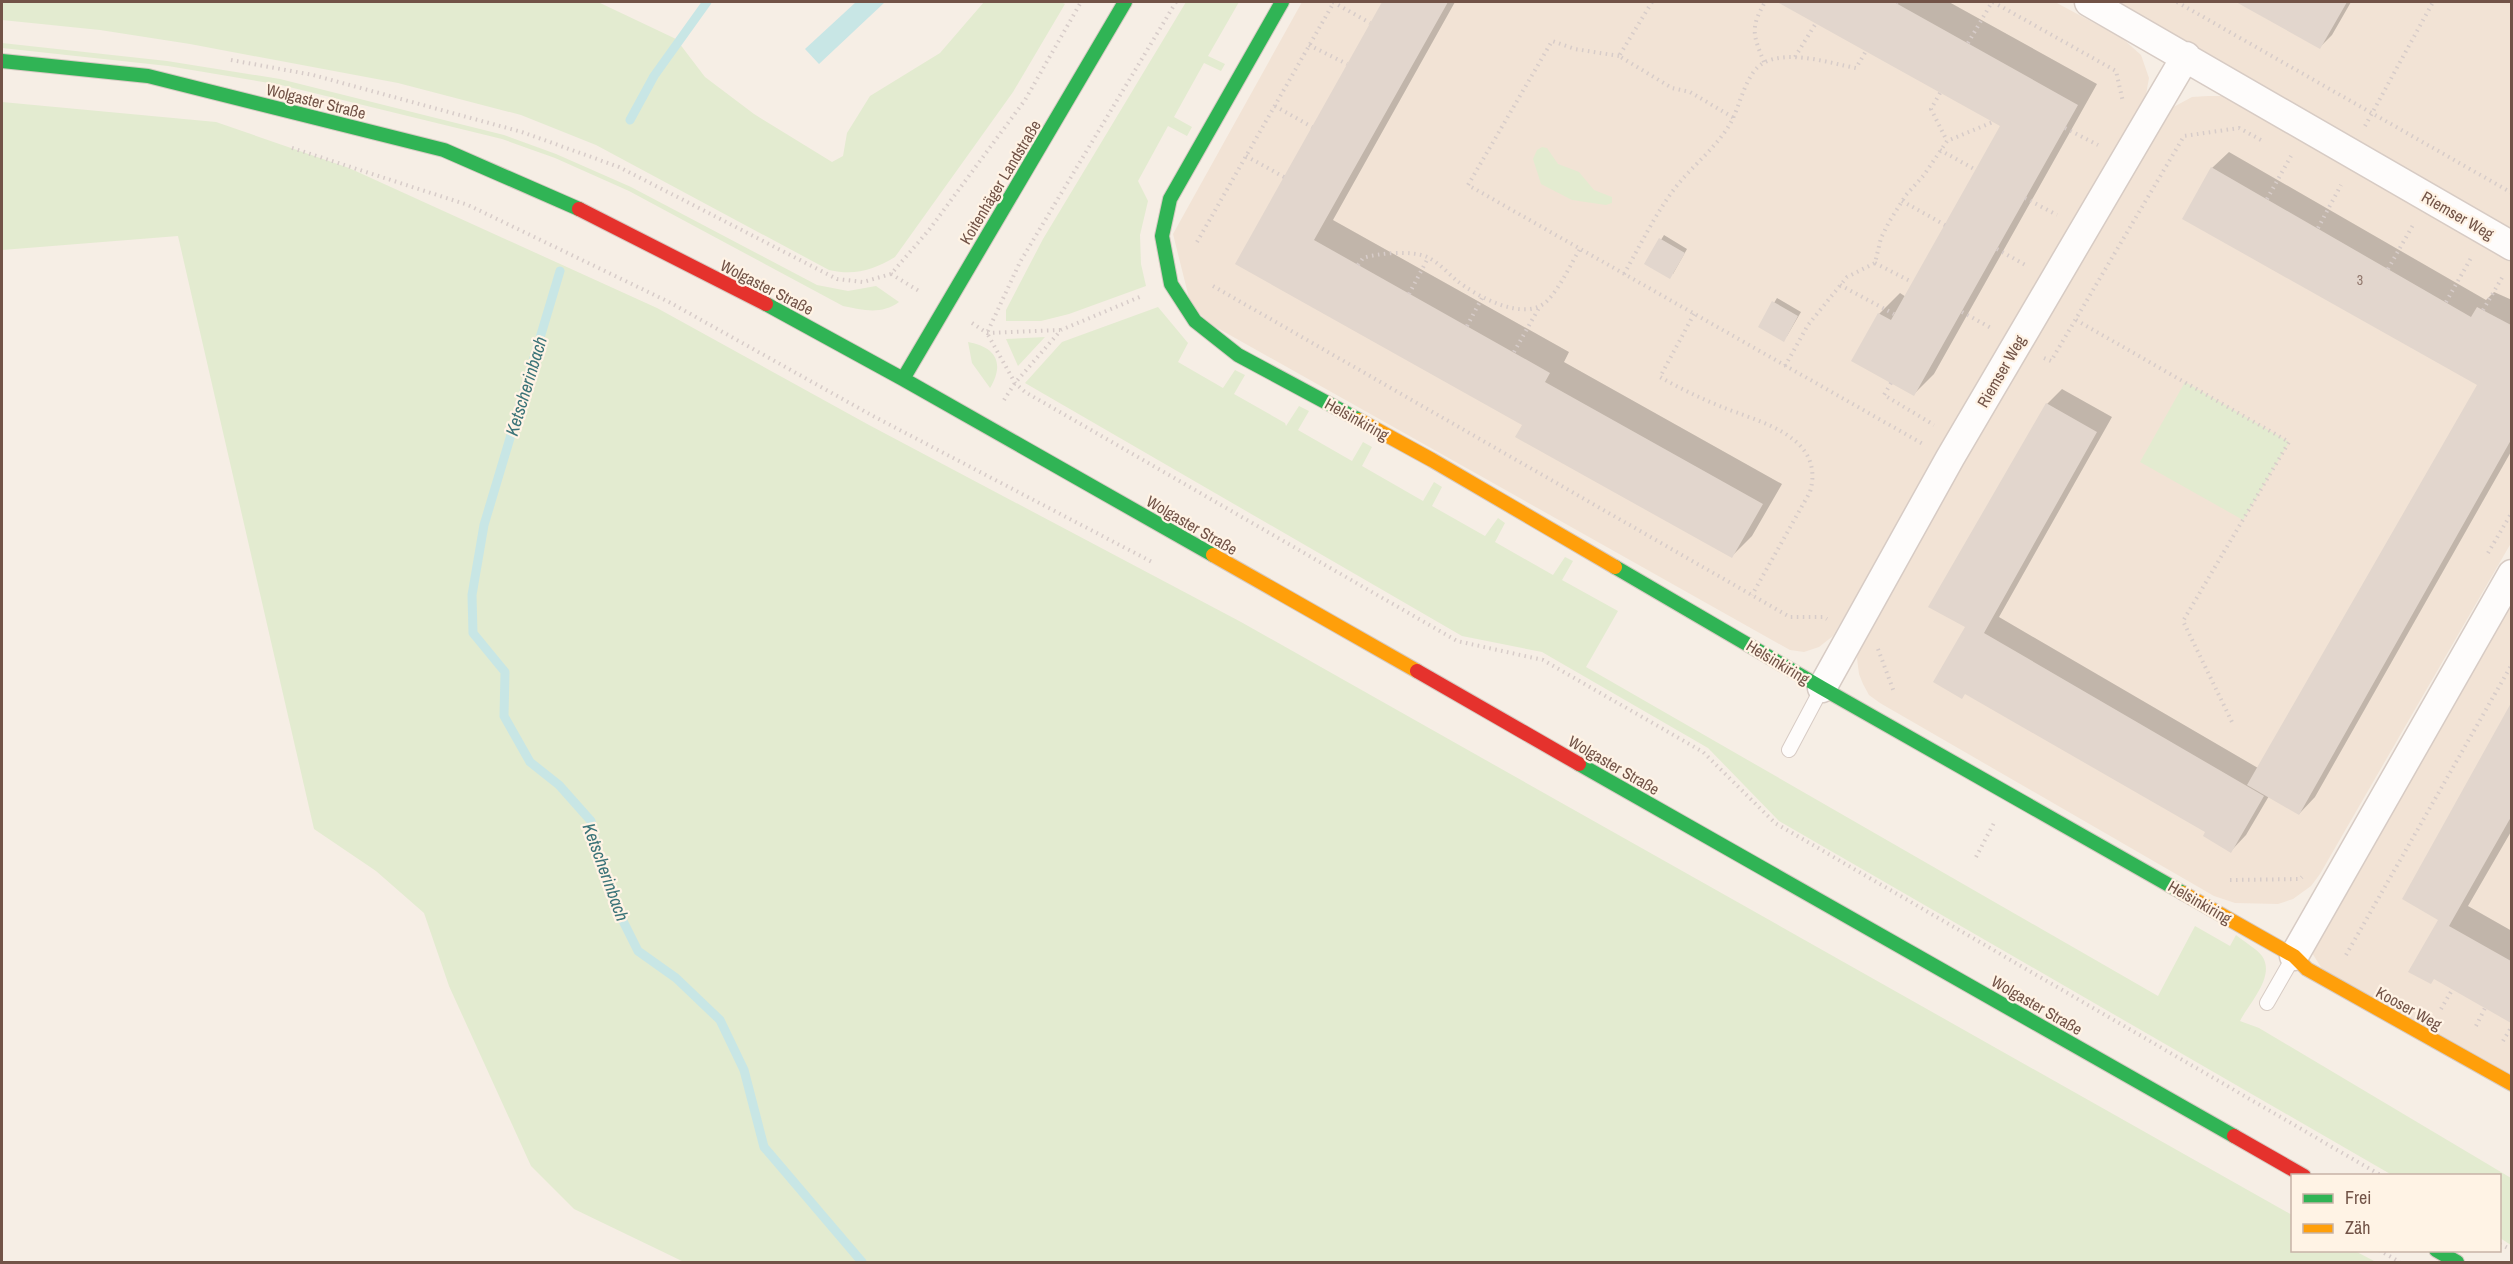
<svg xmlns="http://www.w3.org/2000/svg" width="2513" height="1264" font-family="'Archivo Narrow',sans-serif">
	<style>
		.residential { fill: #f2e3d5 }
		.green { fill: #e3ebd0 }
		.water { fill: #c8e6e5 }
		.shadow { fill: #0003 }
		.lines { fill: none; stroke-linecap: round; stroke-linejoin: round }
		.stream { stroke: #c8e6e5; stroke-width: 9 }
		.building { fill: #e2d6cd }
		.lane-casing { stroke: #d7cbc4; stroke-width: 16 }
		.street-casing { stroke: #d7cbc4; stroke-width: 31 }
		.fast-casing { stroke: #d6cac2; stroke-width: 16 }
		.slow-casing { stroke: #d6cac2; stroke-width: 16 }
		.jam-casing { stroke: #d6cac2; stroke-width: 16 }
		.path { stroke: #d7ccc9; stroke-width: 4; stroke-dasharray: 1.5 4.5; stroke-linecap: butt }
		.lane { stroke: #fefcfb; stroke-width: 14 }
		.street { stroke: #fefcfb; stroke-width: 28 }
		.fast { stroke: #30b455; stroke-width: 14 }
		.slow { stroke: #ff9f0a; stroke-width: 14 }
		.jam { stroke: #e5322d; stroke-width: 14 }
		.labels { text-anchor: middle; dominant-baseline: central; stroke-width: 4.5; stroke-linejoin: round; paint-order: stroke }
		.number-label { font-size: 14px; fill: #90766b }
		.street-label { font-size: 16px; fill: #725347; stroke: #fff3e5 }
		.water-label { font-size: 18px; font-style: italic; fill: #3b7378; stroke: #fff3e5 }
	</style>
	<rect width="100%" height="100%" fill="#f6eee5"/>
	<path class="residential" d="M1302 2H2055L2122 38 2141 55 2149 78 2145 100 1833 636 1819 647 1804 652 1790 650 1212 325 1191 306 1173 234Z
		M2104 2H2511V232Z
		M2208 96H2224L2511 259V543L2320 874 2311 886 2293 899 2278 904 2235 903 2214 896 1880 703 1869 695 1863 684 1859 674 1857 658 1859 647 1865 634 2166 111 2192 97Z
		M2511 596V1078L2324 972 2309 948Z"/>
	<path class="green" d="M2 2H598L676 39 705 77 754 114 832 162 843 156 847 133 870 96 940 53 984 2H1061L1065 4 1013 92 895 257C873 270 855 276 829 270L596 145 521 115 398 83 190 44 100 30 2 20Z
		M1186 2H1239L1208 56 1225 64 1221 71 1204 63 1174 117 1192 127 1187 136 1168 126 1138 181 1148 201 1140 235 1141 264 1146 286 1069 314 1041 321H1006V310L1043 239Z
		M2 43 167 61 280 79 504 135 556 154 631 187 817 285 848 291 876 286 899 302C881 315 863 310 843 306L629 191 555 158 502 139 281 85 168 66 2 48Z
		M2 102 216 122 349 168 657 308 869 425 1241 622 2292 1215V1250L2355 1251 2376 1262H684L574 1209 531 1166 449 986 424 913 376 871 314 829 178 236 2 250Z
		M1542 147 1547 148 1558 164 1579 172 1594 190 1612 197V203L1606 205 1572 200 1541 184 1533 159 1537 150Z
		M1158 307 1188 343 1178 362 1223 388 1235 370 1245 375 1234 394 1285 423 1286 426 1299 406 1309 411 1298 430 1352 461 1363 442 1372 447 1362 466 1423 501 1434 482 1442 487 1432 506 1485 536 1498 518 1505 523 1495 542 1553 575 1565 557 1573 561 1562 580 1618 611 1586 667 2158 996 2195 926 2230 946 2236 935C2244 942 2256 948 2262 956 2276 976 2249 1003 2240 1021L2259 1028 2511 1178V1245L2500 1238V1176L2392 1175 1779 821 1708 748 1542 652 1462 636 1025 383 1062 342Z
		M1045 337 1018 366 1006 339Z
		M968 342C996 347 1005 363 990 388L972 363Z
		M2185 382 2289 442 2243 520 2140 462Z"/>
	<path class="water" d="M856 2H885L819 64 805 49Z"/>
	<path class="shadow" d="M1384 2H1455L1333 220 1569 352 1564 362 1782 484 1752 536 1732 556 1524 424 1237 263Z
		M1781 2H1949L2097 84 1934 374 1914 394 1879 314 1900 293 1906 297 2002 126Z
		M2239 2H2351L2332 35 2320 47Z
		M2229 152 2486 300 2494 292 2512 300V450L2315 797 2299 814 2269 796 2246 835 2231 851 1967 627 2047 404 2062 389 2112 417 1999 617 2258 768 2479 384 2212 168Z
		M1664 235 1687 249 1673 274 1646 264Z
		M1777 298 1801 312 1787 336 1760 326Z
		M2512 706V830L2468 906 2512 931V1022L2434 978 2440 919 2404 898Z"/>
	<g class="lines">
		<path class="stream" d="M630 120 654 76 707 2
			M560 271 484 525 472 595 473 633 505 672 504 716 530 762 559 785 591 821 600 862 619 913 638 951 676 978 720 1020 744 1070 764 1147 862 1262"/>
	</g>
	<path class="building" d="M1382 2H1448L1314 240 1550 373 1545 382 1763 504 1732 558 1515 437 1522 425 1235 264Z
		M1777 2H1894L2078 105 1914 396 1851 361 1878 313 1891 320 2000 126Z
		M2236 2H2347L2320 49Z
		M2211 167 2471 317 2477 307 2511 325V440L2299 815 2247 785 2477 385 2182 219Z
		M1659 238 1685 253 1670 279 1644 264Z
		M1772 301 1798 316 1784 342 1758 327Z
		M2046 403 2097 432 1984 633 2264 796 2231 853 2203 836 2205 832 1965 694 1962 699 1933 682 1965 627 1928 607Z
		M2511 703V817L2449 926 2511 961V1023L2434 979 2431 984 2408 972 2438 920 2402 899Z"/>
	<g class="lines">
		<defs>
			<path id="lane" d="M1789 750 1822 688
				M2267 1003 2294 956"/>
			<path id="street" d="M2089 2 2512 246
				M1822 688 1950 458 2186 56
				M2294 956 2512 574"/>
			<path id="fast" d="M1282 2 1170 199 1162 236 1171 284 1195 321 1238 355 1359 420
				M2 61 148 76 444 150 579 209
				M766 304 903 379 1213 555
				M903 379 1125 2
				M1615 567 1822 688 2183 893
				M1579 764 2234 1136
				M2436 1250 2457 1262"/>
			<path id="slow" d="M1359 420 1432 460 1615 567
				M1213 555 1417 671
				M2183 893 2294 956 2307 969 2512 1084"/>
			<path id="jam" d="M579 209 766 304
				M1417 671 1579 764
				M2234 1136 2304 1176"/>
		</defs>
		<use href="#lane" class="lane-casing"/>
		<use href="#street" class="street-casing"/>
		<use href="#fast" class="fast-casing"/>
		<use href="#slow" class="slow-casing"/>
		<use href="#jam" class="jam-casing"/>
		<path class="path" d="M1176 2 1020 262 987 333 1015 383 1025 392 1457 641 1543 660 1703 752 1775 823 2382 1176
			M1333 2 1370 23
			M1652 2 1619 56 1672 88 1690 92 1734 118
			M1993 2 2116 71 2123 102
			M2177 2 2512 193
			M1896 3 1897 2
			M1968 43 1992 2
			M1309 45 1347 64
			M1619 56 1575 49 1552 41 1468 185 1923 444
			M1795 57 1816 23
			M231 60 313 75 522 132 619 167 837 279 863 282 891 274 929 230 1025 100 1081 2
			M1764 62C1753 35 1750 28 1765 2
			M1940 93 1931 109 1947 141
			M1275 106 1312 127
			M2365 126 2433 2
			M2065 128 2098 145
			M292 148 468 205 669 302 873 416 1154 563
			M1940 150 1976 170
			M1246 156 1284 177
			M2025 198 2057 215
			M2267 199 2291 156
			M1902 201 1945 225
			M2318 228 2341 185
			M1197 242 1334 2
			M1997 249 2027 266
			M1875 263 1912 282
			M1358 265 1363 258C1378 253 1412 250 1427 257 1438 262 1447 272 1456 280 1476 296 1526 324 1548 300 1561 286 1570 265 1580 249
			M2388 269 2413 225
			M891 274 919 291
			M1624 274C1641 244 1657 210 1679 183 1695 164 1717 146 1730 124 1741 105 1745 72 1765 62 1791 50 1829 63 1856 68L1866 51
			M1840 285 1894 314
			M1213 286 1790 617H1824L1827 619
			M1409 294 1428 258
			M2446 302 2471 258
			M2483 310 2503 276
			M1962 312 1991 328
			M1694 314 1660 377C1679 388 1700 398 1722 407 1759 422 1826 436 1810 492L1752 595
			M2076 320 2289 442 2183 621 2232 722
			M972 323 987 333 1060 330
			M1467 326 1483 296
			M1514 352 1540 306
			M2044 358 2051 361 2184 136 2239 128 2261 140
			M1785 366 1808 325 1847 277 1875 263 1881 238 1889 222 1906 195 1924 175 1947 141 1993 122
			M1891 383 1884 395 1934 425
			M1004 400 1015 383 1061 330 1142 296
			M2488 553 2512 512
			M1878 649 1894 692
			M1976 857 1994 823
			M2230 880 2300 879 2302 877
			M2346 955 2512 664
			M2441 1009 2452 990
			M2476 1026 2485 1008
			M2503 1041 2512 1026
			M2500 1244 2512 1250
			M2379 1250 2400 1262"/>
		<use href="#lane" class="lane"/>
		<use href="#street" class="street"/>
		<use href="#fast" class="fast"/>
		<use href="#slow" class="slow"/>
		<use href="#jam" class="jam"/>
	</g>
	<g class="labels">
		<g class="number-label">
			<text x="2360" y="280">3</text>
		</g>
		<g class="street-label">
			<text transform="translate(316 101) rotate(14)">Wolgaster Straße</text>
			<text transform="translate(1000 182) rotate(-59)">Koitenhäger Landstraße</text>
			<text transform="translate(2458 215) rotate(30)">Riemser Weg</text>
			<text transform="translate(767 287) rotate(27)">Wolgaster Straße</text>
			<text transform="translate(2001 371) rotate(-60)">Riemser Weg</text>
			<text transform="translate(1357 419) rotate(29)">Helsinkiring</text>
			<text transform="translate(1192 525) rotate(30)">Wolgaster Straße</text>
			<text transform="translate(1778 662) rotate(31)">Helsinkiring</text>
			<text transform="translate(1614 765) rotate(30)">Wolgaster Straße</text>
			<text transform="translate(2200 902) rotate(30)">Helsinkiring</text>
			<text transform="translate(2037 1005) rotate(30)">Wolgaster Straße</text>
			<text transform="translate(2409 1008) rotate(29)">Kooser Weg</text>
		</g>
		<g class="water-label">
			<text transform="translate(526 386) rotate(-73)">Ketscherinbach</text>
			<text transform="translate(606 872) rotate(70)">Ketscherinbach</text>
		</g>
	</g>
	<rect width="2513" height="1264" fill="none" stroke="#725347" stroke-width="6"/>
	<rect x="2291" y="1174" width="210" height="78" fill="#fff3e5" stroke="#c7b3a6" stroke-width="1.5"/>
	<rect x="2303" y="1194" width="30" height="9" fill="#30b455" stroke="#c7b3a6" stroke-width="1.5"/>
	<text x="2345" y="1204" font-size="18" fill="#725347">Frei</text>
	<rect x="2303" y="1224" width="30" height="9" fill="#ff9f0a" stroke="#c7b3a6" stroke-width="1.5"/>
	<text x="2345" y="1234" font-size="18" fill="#725347">Zäh</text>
</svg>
